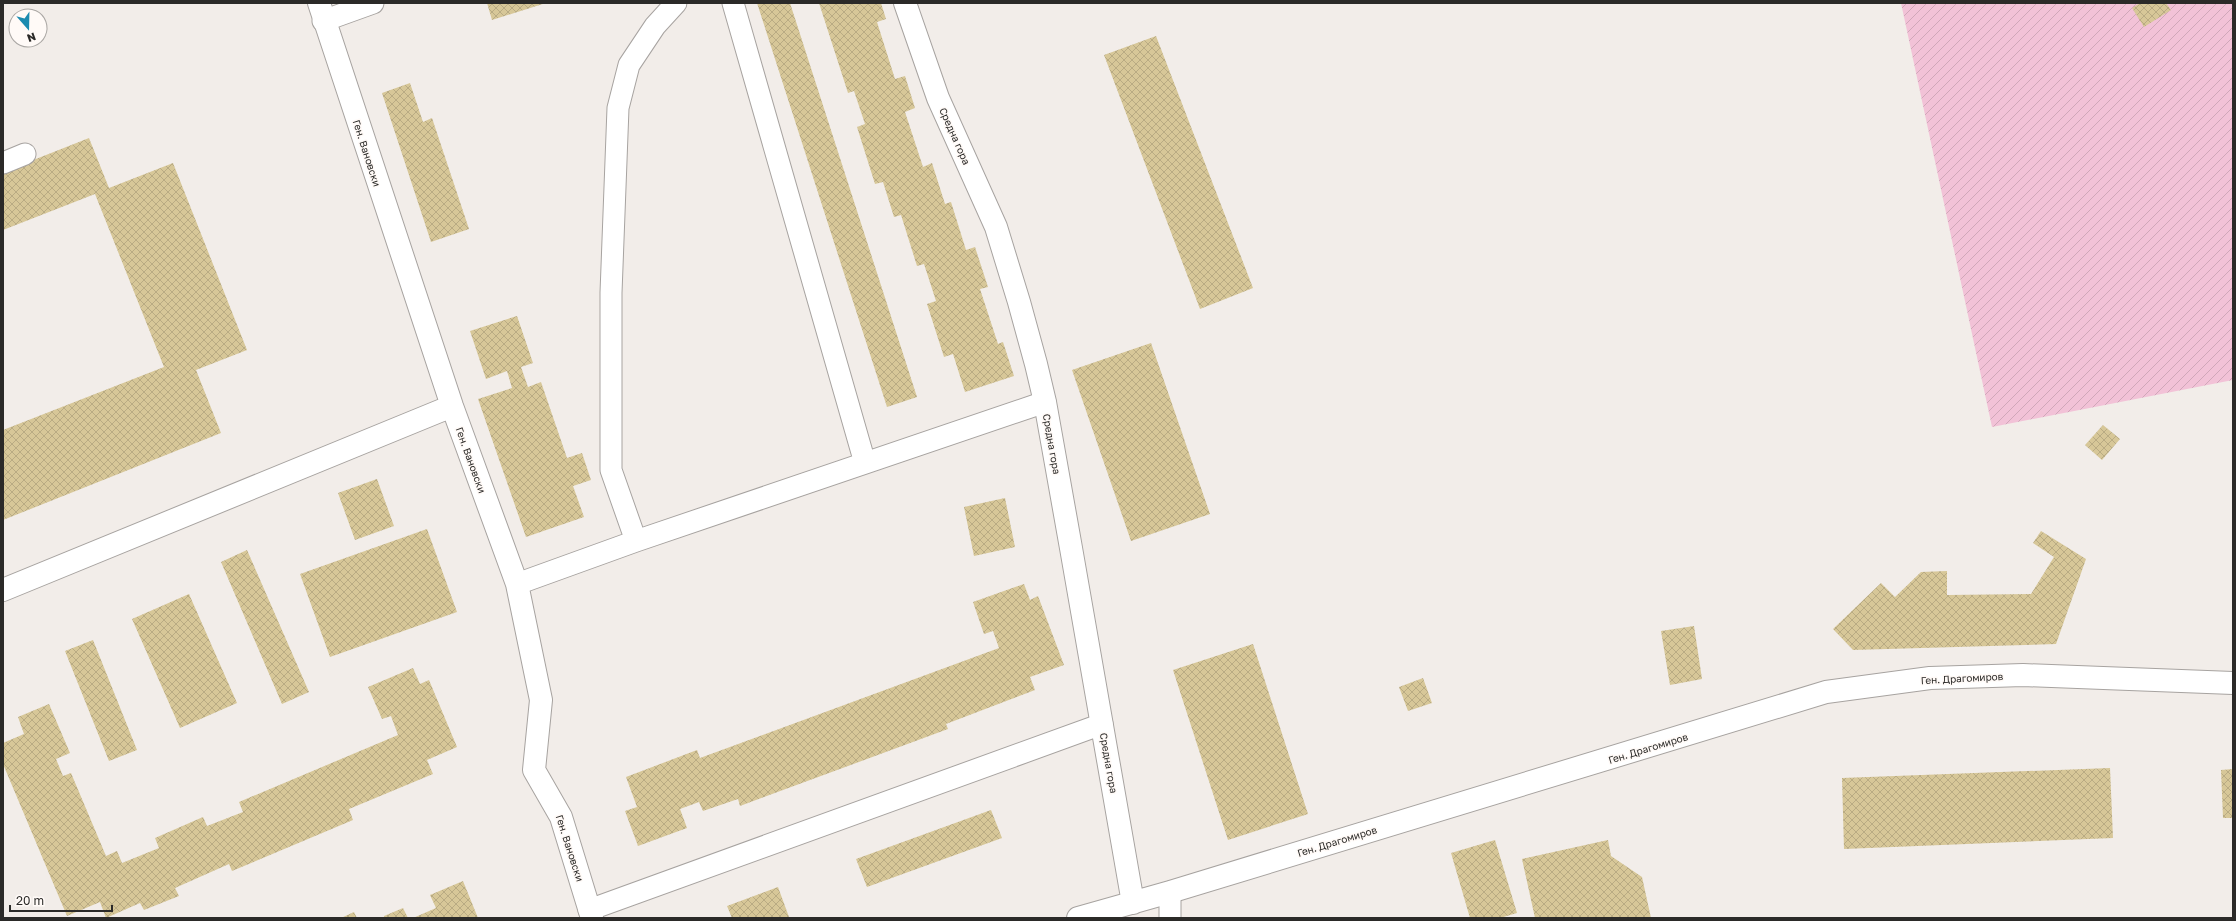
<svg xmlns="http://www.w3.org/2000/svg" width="2236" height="921" font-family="'Golos Text',sans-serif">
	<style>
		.garden { fill: url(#garden-furrows) }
		.building { fill: url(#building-cross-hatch) }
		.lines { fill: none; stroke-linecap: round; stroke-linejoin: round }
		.lane-casing { stroke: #a7a3a0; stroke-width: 23 }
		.street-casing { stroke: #a7a3a0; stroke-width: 24 }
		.lane { stroke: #fff; stroke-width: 21 }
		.street { stroke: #fff; stroke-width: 22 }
		.labels { text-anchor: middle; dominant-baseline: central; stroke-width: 3; stroke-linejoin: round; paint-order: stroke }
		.street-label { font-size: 10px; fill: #2b2a28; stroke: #fffaf7 }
	</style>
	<defs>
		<pattern id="garden-furrows" width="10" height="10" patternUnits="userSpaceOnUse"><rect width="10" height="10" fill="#f2c2d7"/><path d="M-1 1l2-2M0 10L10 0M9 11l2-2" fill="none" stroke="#d0a7b9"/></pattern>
		<pattern id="building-cross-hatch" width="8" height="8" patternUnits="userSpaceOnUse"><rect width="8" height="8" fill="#d7c798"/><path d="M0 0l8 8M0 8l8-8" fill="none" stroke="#b9ab83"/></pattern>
	</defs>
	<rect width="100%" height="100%" fill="#f2ede9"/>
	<path class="garden" d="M1901 3H2233V380L1992 427Z"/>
	<path class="building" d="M487 3H546L492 20Z
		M757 3H790L917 397 887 407Z
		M819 3H881L886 19 877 22 895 79 905 76 915 108 905 112 923 167 932 163 945 204 951 202 966 250 975 247 988 287 980 289 998 344 1003 342 1014 376 965 392 953 354 944 357 927 304 936 301 924 264 917 266 901 215 894 217 883 182 875 184 857 127 865 124 854 91 848 93Z
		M2140 3H2166L2171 10 2144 27 2132 8Z
		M1156 36 1253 288 1200 309 1104 55Z
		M410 83 423 122 432 118 469 229 431 242 382 93Z
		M89 138 109 188 173 163 247 350 196 370 221 433 3 520V430L164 367 95 194 3 230V172Z
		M517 316 533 363 521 367 528 387 541 382 567 458 582 453 591 480 573 486 584 517 526 537 478 399 512 388 507 371 486 379 470 331Z
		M1151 343 1210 514 1131 541 1072 370Z
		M2103 425 2120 439 2102 460 2085 445Z
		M377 479 394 526 355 540 338 493Z
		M1005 498 1015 547 974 556 964 507Z
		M427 529 457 612 330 657 300 574Z
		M2041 531 2086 559 2056 644 1853 650 1833 629 1881 583 1895 597 1921 572 1947 571V595L2031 594 2054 557 2033 543Z
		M247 550 309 692 282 704 221 562Z
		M1024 584 1030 600 1038 596 1064 665 1030 677 1035 690 946 724 948 729 740 806 738 799 703 811 699 802 680 809 687 828 638 846 625 811 637 807 626 777 697 750 700 758 999 648 993 631 984 634 973 602Z
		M189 594 237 703 180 728 132 619Z
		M1694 626 1702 679 1670 685 1661 631Z
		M93 640 137 750 109 761 65 651Z
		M1253 644 1308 814 1228 840 1173 670Z
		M413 668 420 684 429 680 457 747 427 760 433 774 349 809 353 820 232 871 229 864 175 888 179 896 144 910 140 903 106 918 100 902 67 916 3 764V743L24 734 18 717 49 704 70 753 56 759 63 776 71 773 106 856 117 851 122 863 159 848 155 838 203 817 207 826 243 812 239 802 398 735 391 716 382 719 368 687Z
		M1423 678 1432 703 1408 711 1399 687Z
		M2110 768 2113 838 1844 849 1842 778Z
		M2233 769V818H2223L2221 770Z
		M991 810 1002 838 867 887 856 859Z
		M1495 840 1517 913 1500 918H1470L1451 853Z
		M1608 840 1611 856 1642 877 1651 918H1535L1522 859Z
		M463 881 478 918H413L436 908 430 895Z
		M778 887 789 917 732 918 727 906Z
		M403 908 408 918H384V916Z
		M354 912 357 918H341Z"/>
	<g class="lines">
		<defs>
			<path id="lane" d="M733 3 865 463
				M323 21 373 3
				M3 163 25 154
				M636 541 611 470V293L618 108 629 65 655 26 676 3
				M517 584 636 541 1045 402
				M589 910 1102 724
				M1170 918V892"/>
			<path id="street" d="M319 3 452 406 517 584 541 700 534 770 561 817 592 918
				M905 3 938 98 996 227 1019 302 1036 364 1045 402 1071 548 1133 903
				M3 590 452 406
				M1078 918 1170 892 1826 692 1930 678 2023 675 2233 683"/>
		</defs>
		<use href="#lane" class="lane-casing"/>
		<use href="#street" class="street-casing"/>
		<use href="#lane" class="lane"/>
		<use href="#street" class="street"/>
	</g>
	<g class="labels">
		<g class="street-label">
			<text transform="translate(955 136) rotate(66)">Средна гора</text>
			<text transform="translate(367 153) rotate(72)">Ген. Вановски</text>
			<text transform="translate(1052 444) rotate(80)">Средна гора</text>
			<text transform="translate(471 460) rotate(70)">Ген. Вановски</text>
			<text transform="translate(1962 678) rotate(-3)">Ген. Драгомиров</text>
			<text transform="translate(1648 748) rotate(-17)">Ген. Драгомиров</text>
			<text transform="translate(1109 763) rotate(80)">Средна гора</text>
			<text transform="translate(1337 841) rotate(-17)">Ген. Драгомиров</text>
			<text transform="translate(570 848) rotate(72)">Ген. Вановски</text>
		</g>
	</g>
	<rect width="2236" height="921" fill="none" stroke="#2b2a28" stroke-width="8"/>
	<g transform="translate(28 28) rotate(160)"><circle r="19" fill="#fffaf7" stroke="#aaa7a4"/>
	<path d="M0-3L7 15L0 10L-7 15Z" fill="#1b8bb0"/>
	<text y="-6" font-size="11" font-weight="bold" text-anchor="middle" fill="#2b2a28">N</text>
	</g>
	<path d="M10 905v6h102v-6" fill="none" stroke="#2b2a28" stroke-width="2"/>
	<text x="16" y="905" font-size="12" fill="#2b2a28" stroke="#fffaf7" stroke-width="3" paint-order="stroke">20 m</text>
</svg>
